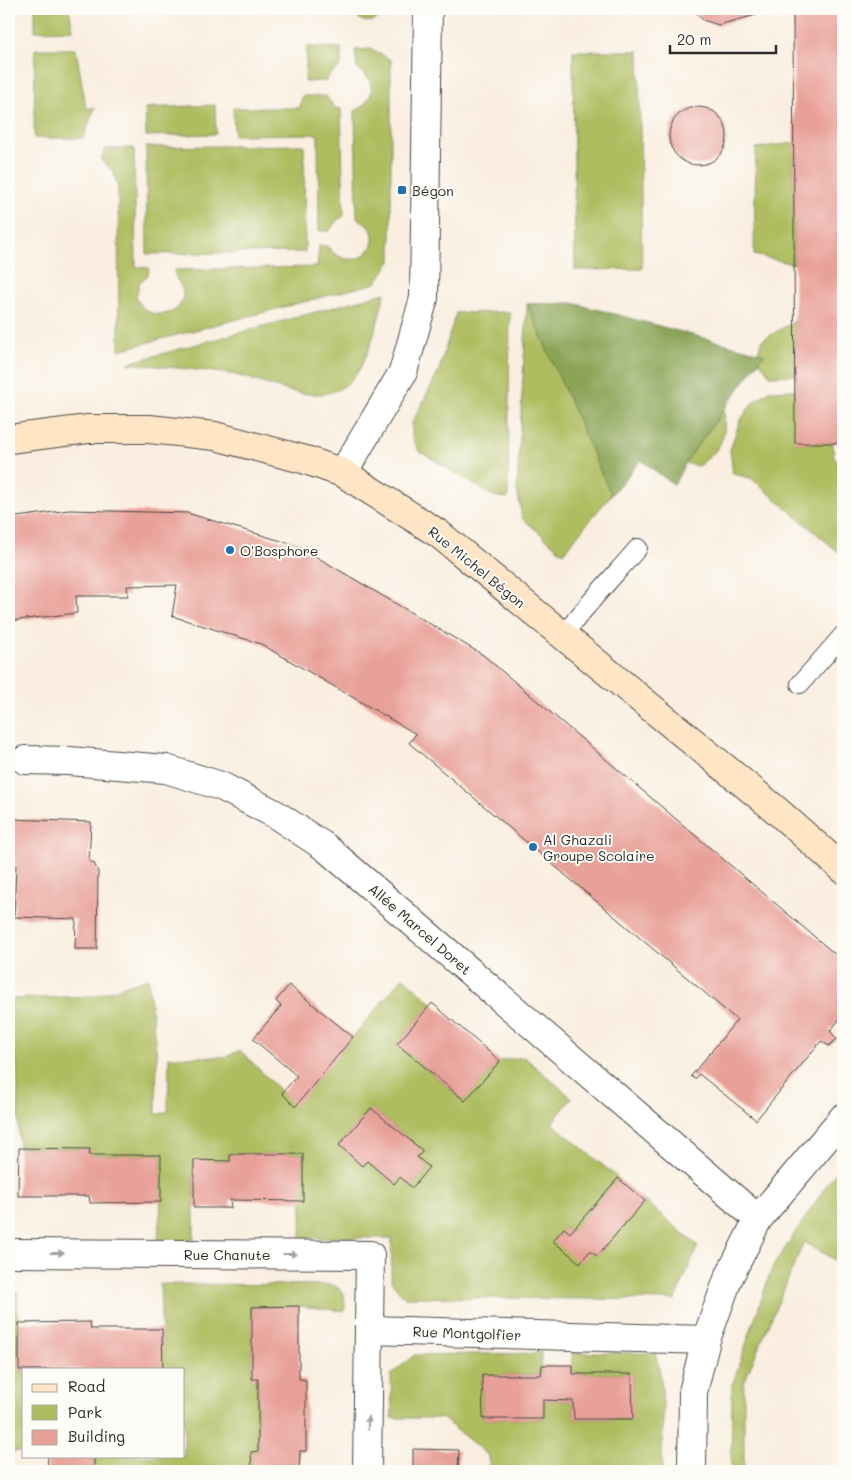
<svg xmlns="http://www.w3.org/2000/svg" width="852" height="1480" font-family="Mali,sans-serif">
	<style>
		.green { fill: #afbd60; stroke: #6d7446; fill-rule: evenodd }
		.forest { fill: #8ba456; stroke: #5b6840 }
		.building { fill: #e8a199 }
		.lines { fill: none; stroke-linecap: round; stroke-linejoin: round }
		.lane-casing { stroke: #4a4846; stroke-width: 20 }
		.street-casing { stroke: #4a4846; stroke-width: 30 }
		.secondary-casing { stroke: #4a4846; stroke-width: 30 }
		.lane { stroke: #fff; stroke-width: 18 }
		.street { stroke: #fff; stroke-width: 28 }
		.secondary { stroke: #fde5c5; stroke-width: 28 }
		.oneway { fill: #a0a0a0 }
		.poi-dot { fill: #1f6fb2; stroke: #fdfcf7; stroke-width: 2 }
		.labels { text-anchor: middle; dominant-baseline: central; stroke-width: 4; stroke-linejoin: round; paint-order: stroke }
		.poi-label { font-size: 14px; fill: #2b2b2b; stroke: #fdfcf7; text-anchor: start }
		.street-label { font-size: 14px; fill: #2b2b2b; stroke: #fdfcf7 }
	</style>
	<rect width="100%" height="100%" fill="#fdfcf7"/>
	<filter id="ink" filterUnits="userSpaceOnUse"><feTurbulence type="fractalNoise" baseFrequency=".02" numOctaves="2"/><feDisplacementMap in="SourceGraphic" scale="10" xChannelSelector="R" yChannelSelector="G"/><feConvolveMatrix kernelMatrix="1 2 1 2 8 2 1 2 1" color-interpolation-filters="sRGB"/></filter>
	<filter id="wash" filterUnits="userSpaceOnUse"><feTurbulence type="fractalNoise" baseFrequency=".0096" numOctaves="4" result="noise"/><feDisplacementMap in="SourceGraphic" scale="20" xChannelSelector="R" yChannelSelector="G"/><feGaussianBlur stdDeviation="1.12" result="paint"/><feColorMatrix in="noise" values="0 0 0 0 0 0 0 0 0 0 0 0 0 0 0 0 0 1.4 0 .05"/><feComposite in="paint" operator="in"/></filter>
	<g filter="url(#wash)">
		<rect width="100%" height="100%" fill="#f9eedf"/>
		<path class="green" d="M35 9H69L73 30 35 31Z
			M356 9H392C380 17 371 27 358 18Z
			M307 47 341 48V66L330 74 326 81 305 82Z
			M35 49H76L86 108H95L83 138H34Z
			M372 49 391 60V261L376 283 119 350 118 187 113 171 101 160 105 149 134 148 136 267 149 268 148 275 139 283 136 298C139 302 142 308 147 311 160 318 183 313 183 295 183 285 175 280 174 270L317 267 319 246H327C356 282 396 235 357 218L355 111C376 99 377 82 357 68L355 50Z
			M573 51H639L642 269 575 270Z
			M302 96H326L335 108 341 109 344 216 337 220 329 231H319L318 134 234 135 233 108H300Z
			M215 105 216 134 146 136 145 108Z
			M794 143V264L754 255 756 148Z
			M304 145 305 252 147 254 146 147Z
			M385 293C378 320 367 375 341 388 307 406 265 380 230 374 197 369 162 367 128 363Z
			M527 304 611 495 563 553 522 518 517 489Z
			M510 312 508 498 493 496 419 451 412 437V423L438 373 456 313Z
			M795 321V375L771 376 759 361 764 354 758 352 762 340Z
			M795 390 796 443H833L834 459 843 458V556L751 478 733 474 730 450 740 421 752 403 769 391Z
			M724 410C726 438 722 449 698 466L685 463Z
			M403 977 432 1003 397 1044 464 1101 500 1061 524 1057 572 1098 552 1123 618 1178 570 1233 564 1228 553 1241 590 1251 597 1256 645 1201 698 1246 675 1300 404 1297 391 1281 392 1238H301L303 1154H230V1161L194 1160V1240L158 1239 161 1202V1155H89L90 1149 19 1148 17 1063 9 1061V999L95 996 148 978 157 1058 156 1115 168 1111 169 1057H226L240 1050 295 1106ZM371 1108 422 1150 417 1157 429 1167 412 1187 400 1177 394 1184 367 1161 362 1165 339 1145Z
			M843 1165V1265L804 1242 744 1382V1471H731L732 1385 772 1268 830 1180Z
			M160 1284 333 1285C345 1290 345 1298 345 1311L299 1306 252 1307V1379H258V1451L251 1452 252 1471H94V1456H184V1369H163Z
			M9 1292H17L19 1370H24V1451L9 1452Z
			M541 1353V1375H482L483 1419H543V1400L573 1401 574 1419H632V1374H573L572 1353H655C667 1391 662 1432 662 1471L587 1469V1471H489V1456L442 1418H392L391 1375 414 1355Z"/>
		<path class="forest" d="M573 303 764 354 685 463 674 485 641 460 611 495 527 304Z"/>
		<g id="blocks">
			<path class="building" d="M693 9H779L718 25 703 20Z
				M793 9H843V443H795Z
				M9 59H10L11 119H9Z
				M669 136a29 29 0 1 1 58 0a29 29 0 1 1-58 0Z
				M69 510 187 513 298 546 483 655 843 961V1015L830 1031 837 1039 829 1046 821 1041 756 1120 699 1074 695 1079 691 1076 737 1020 409 743 416 734 261 644 172 616 177 585 127 586 128 596H76L77 613 9 621V518Z
				M12 819 91 822 89 861 94 863 98 872 97 949H75L76 919 14 917 16 865H11Z
				M289 985 353 1037 295 1107 282 1093 297 1076 253 1039 281 1006 276 1001Z
				M432 1003 500 1061 465 1101 397 1044Z
				M371 1108 423 1151 417 1157 429 1167 412 1188 400 1177 394 1184 367 1161 362 1166 339 1145Z
				M19 1148 90 1149 89 1155H161V1202L90 1203 89 1196H18Z
				M230 1154H303V1201L230 1200 231 1208H194V1160L230 1161Z
				M618 1178 645 1201 597 1256 590 1251 580 1263 553 1241 564 1228 570 1233Z
				M299 1306V1379L306 1380V1451H300L299 1471H252L251 1452 258 1451V1379H252V1307Z
				M90 1322 91 1329H162L163 1369 19 1370V1323Z
				M542 1365H573V1374H632L633 1419H574L573 1401 543 1400V1419H483L482 1375H541Z
				M413 1449 459 1450 458 1471H413Z
				M48 1456H94V1471H47Z
				M587 1469H634V1471H587Z"/>
		</g>
	</g>
	<g filter="url(#ink)">
		<use href="#blocks" fill-opacity="0" stroke="#4a4846" stroke-width="1"/>
		<g class="lines">
			<defs>
				<path id="lane" d="M563 636C586 605 613 577 638 548
					M800 684 843 635"/>
				<path id="street" d="M343 473 403 372 424 298 428 9
					M25 760 69 761 166 769 221 786 275 814 325 847 758 1219
					M9 1253 370 1255 367 1471
					M369 1330 706 1340
					M692 1471 693 1392 706 1340 728 1279 758 1219 843 1118"/>
				<path id="secondary" d="M9 439 88 429H149L215 436 306 460 343 473 439 534 775 809 843 869"/>
			</defs>
			<use href="#lane" class="lane-casing"/>
			<use href="#street" class="street-casing"/>
			<use href="#secondary" class="secondary-casing"/>
			<use href="#lane" class="lane"/>
			<use href="#street" class="street"/>
			<use href="#secondary" class="secondary"/>
		</g>
		<defs><path id="oneway-solid" d="M-6-.8H1V-3.2L6.5 0L1 3.2V.8H-6Z" transform="scale(1.25)"/></defs>
		<g class="oneway">
			<use href="#oneway-solid" transform="translate(57 1253)"/>
			<use href="#oneway-solid" transform="translate(290 1254)"/>
			<use href="#oneway-solid" transform="translate(368 1423) rotate(-89)"/>
		</g>
	</g>
	<g class="poi-dot">
		<rect x="397" y="185" width="10" height="10" rx="2.5"/>
		<circle cx="230" cy="550" r="5"/>
		<circle cx="533" cy="847" r="5"/>
	</g>
	<g class="labels">
		<g class="poi-label">
			<text x="412" y="190">Bégon</text>
			<text x="240" y="550">O'Bosphore</text>
			<text x="543" y="839">Al Ghazali<tspan x="543" dy="16">Groupe Scolaire</tspan></text>
		</g>
		<g class="street-label">
			<text transform="translate(477 567) rotate(39)">Rue Michel Bégon</text>
			<text transform="translate(420 929) rotate(41)">Allée Marcel Doret</text>
			<text x="227" y="1254">Rue Chanute</text>
			<text transform="translate(467 1333) rotate(2)">Rue Montgolfier</text>
		</g>
	</g>
	<rect width="852" height="1480" fill="none" stroke="#fdfcf7" stroke-width="30"/>
	<rect x="22" y="1368" width="162" height="90" fill="#fdfcf7" stroke="#a9a8a5"/>
	<rect x="32" y="1384" width="25" height="8" fill="#fde5c5" stroke="#a9a8a5"/>
	<text x="68" y="1392" font-size="15" fill="#2b2b2b">Road</text>
	<rect x="32" y="1405" width="25" height="15" fill="#afbd60" stroke="#a9a8a5"/>
	<text x="68" y="1418" font-size="15" fill="#2b2b2b">Park</text>
	<rect x="32" y="1430" width="25" height="15" fill="#e8a199" stroke="#a9a8a5"/>
	<text x="68" y="1442" font-size="15" fill="#2b2b2b">Building</text>
	<path d="M670 45v8h106v-8" fill="none" stroke="#2b2b2b" stroke-width="2.5"/>
	<text x="677" y="45" font-size="15" fill="#2b2b2b" stroke="#fdfcf7" stroke-width="4" paint-order="stroke">20 m</text>
</svg>
